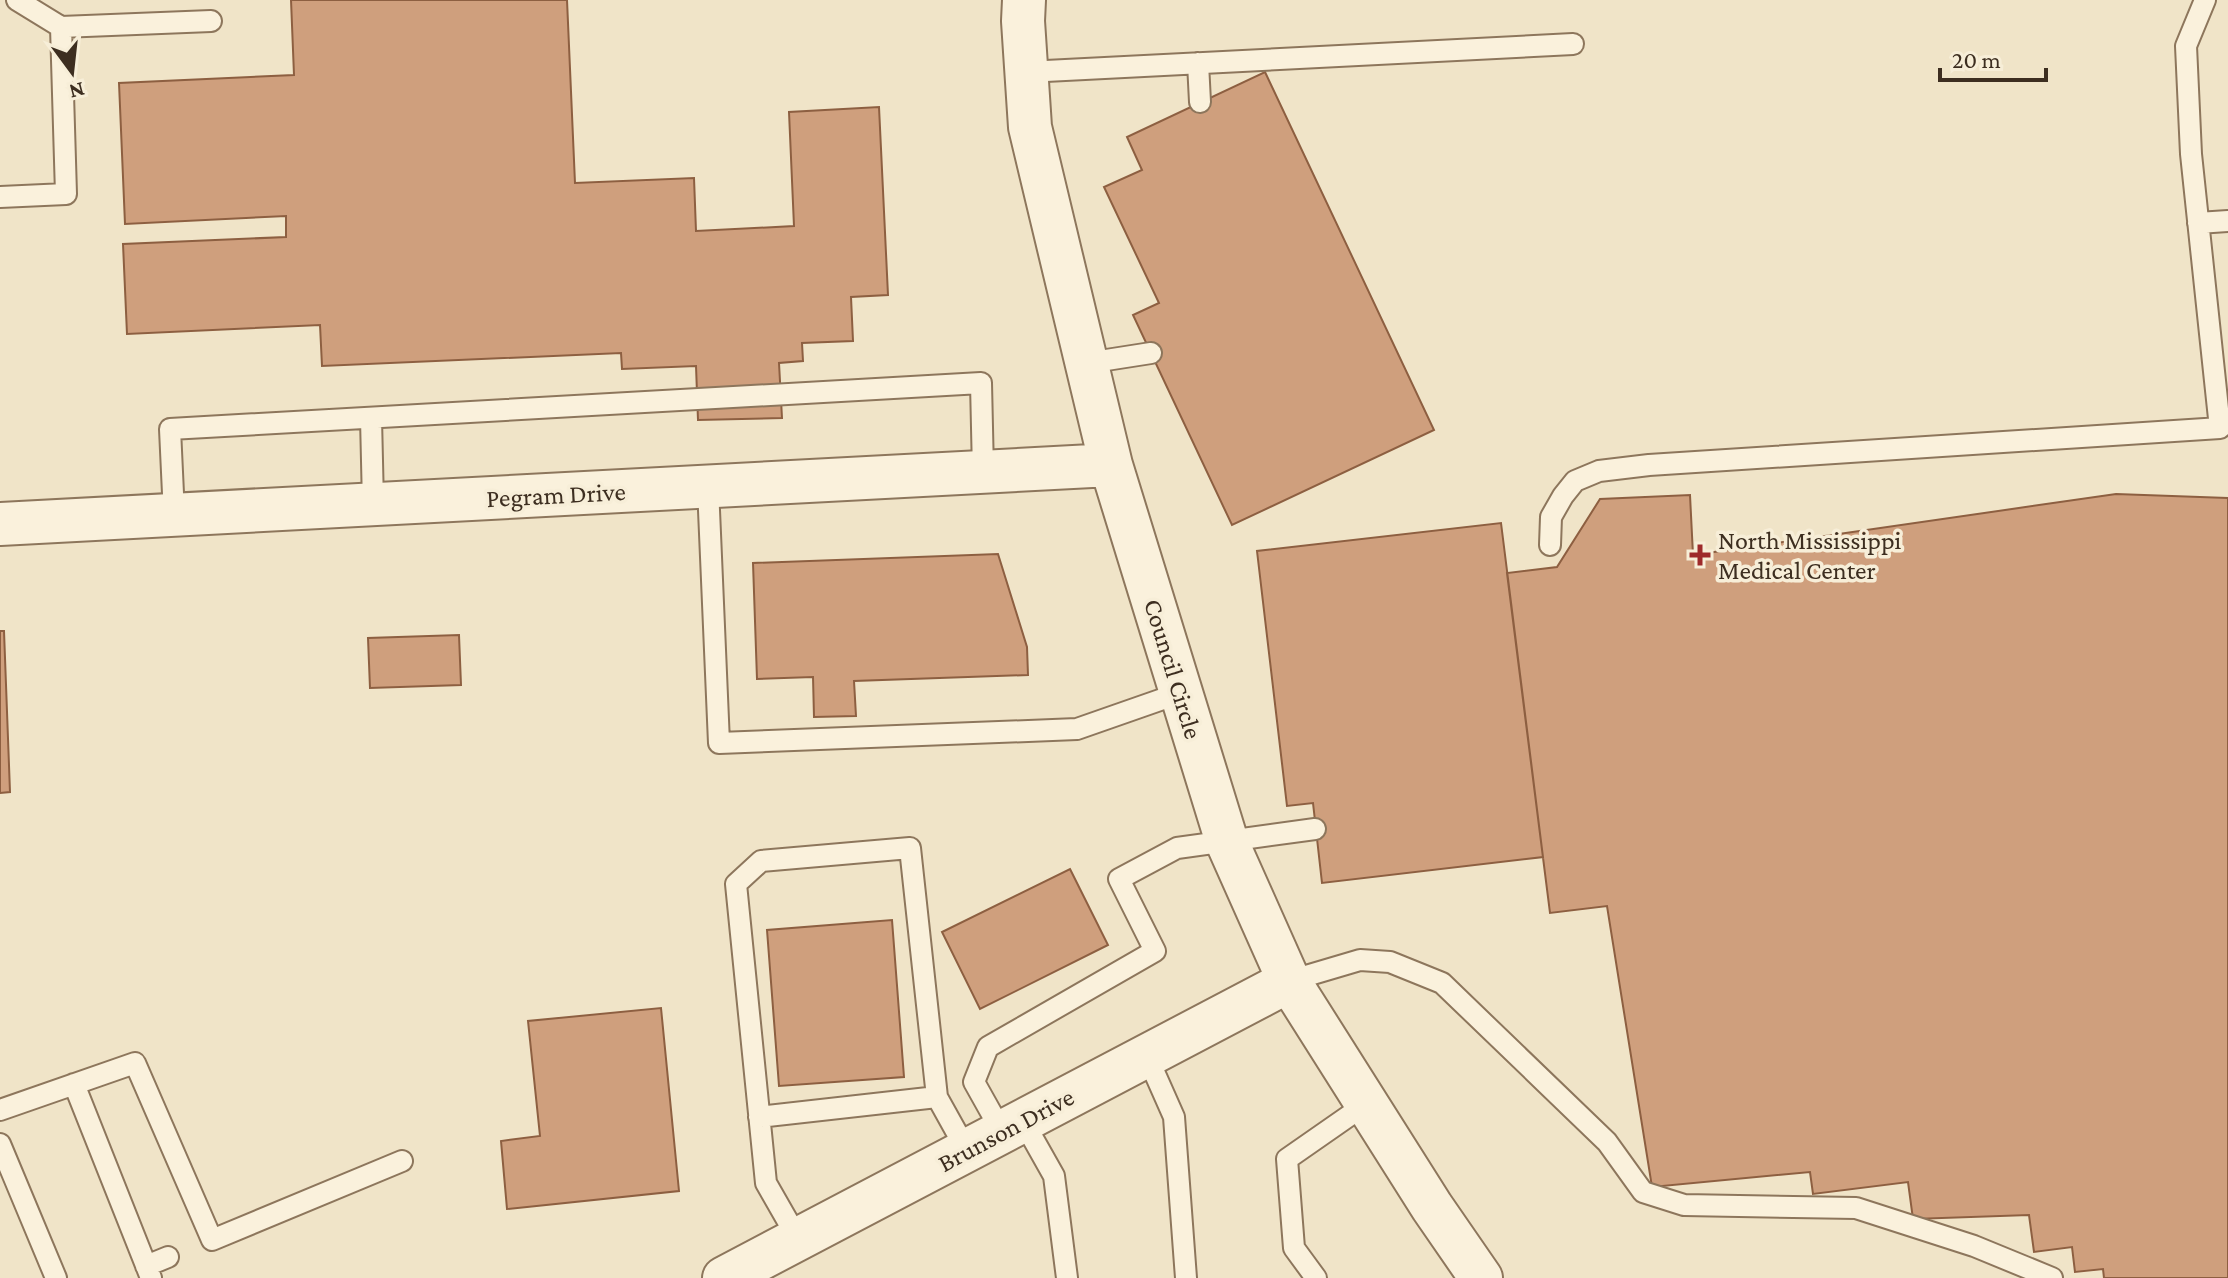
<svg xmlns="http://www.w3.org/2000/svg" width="2228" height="1278" font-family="'Crimson Pro',serif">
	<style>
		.building { fill: #cf9f7d; stroke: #8d5f41; stroke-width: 2 }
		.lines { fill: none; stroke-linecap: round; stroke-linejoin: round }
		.lane-casing { stroke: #8d765c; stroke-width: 24 }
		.street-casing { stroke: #8d765c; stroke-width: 46 }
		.lane { stroke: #faf1dc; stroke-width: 20 }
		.street { stroke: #faf1dc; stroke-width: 42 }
		.poi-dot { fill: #9e2a2b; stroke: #f7eed8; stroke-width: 3 }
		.labels { text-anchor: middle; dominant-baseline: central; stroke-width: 7; stroke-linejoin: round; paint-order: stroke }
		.street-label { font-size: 26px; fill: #3d2e20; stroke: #f7eed8 }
		.poi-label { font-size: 26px; fill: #3d2e20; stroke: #f7eed8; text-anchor: start }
	</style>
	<rect width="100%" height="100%" fill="#f0e4c8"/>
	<path class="building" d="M291 0H567L575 183 694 178 696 231 794 226 789 112 879 107 888 295 851 297 853 341 802 343 803 361 779 363 782 418 698 420 696 366 622 369 621 353 322 366 320 325 127 334 123 244 286 237V216L125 224 119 83 294 75Z
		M1265 72 1434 430 1232 525 1133 315 1159 303 1104 187 1142 170 1127 137Z
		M2116 494 2228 498V1278H2104L2103 1269 2075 1272 2072 1247 2034 1252 2029 1215 1913 1219 1908 1182 1813 1194 1810 1172 1652 1187 1607 906 1550 913 1507 573 1557 567 1600 499 1690 495 1693 555Z
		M1501 523 1543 857 1322 883 1313 803 1287 806 1257 551Z
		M998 554 1027 647 1028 675 854 681 856 716 814 717 813 677 757 679 753 563Z
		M0 631H4L10 792 0 793Z
		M459 635 461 685 370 688 368 638Z
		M1070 869 1108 945 980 1009 942 932Z
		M892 920 904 1077 779 1086 767 930Z
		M661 1008 679 1191 507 1209 501 1141 540 1136 528 1021Z"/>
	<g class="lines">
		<defs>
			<path id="lane" d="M17 0 61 27 211 21
				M1198 63 1200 102
				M1026 72 1573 44
				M0 197 66 194 61 27
				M2198 223 2228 221
				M1087 363 1151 353
				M371 418 373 504
				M708 487 719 743 1077 729 1180 693
				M174 515 170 429 981 383 983 472
				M1550 545 1551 517 1563 496 1575 481 1599 471 1649 465 2220 428 2191 154 2186 46 2205 0
				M1289 981 1360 960 1390 962 1442 983 1607 1142 1643 1192 1684 1205 1856 1208 1974 1246 2052 1278
				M1147 1056 1174 1117 1186 1278
				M74 1084 151 1278
				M0 1110 135 1063 212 1240 402 1161
				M759 1117 937 1097
				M1023 1121 1054 1176 1067 1278
				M1002 1132 974 1082 988 1047 1155 951 1119 879 1177 848 1315 829
				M0 1144 56 1278
				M798 1239 766 1183 736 884 761 861 910 848 937 1097 967 1151
				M146 1266 168 1257
				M1316 1278 1294 1248 1287 1159 1366 1104"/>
			<path id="street" d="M1024 0 1023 21 1030 127 1111 465 1227 842 1289 981 1432 1207 1481 1278
				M0 524 1111 465
				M724 1278 1289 981"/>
		</defs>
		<use href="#lane" class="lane-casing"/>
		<use href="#street" class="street-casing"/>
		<use href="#lane" class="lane"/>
		<use href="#street" class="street"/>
	</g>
	<path class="poi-dot" d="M1696 543h8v8h8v8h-8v8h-8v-8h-8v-8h8z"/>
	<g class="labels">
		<g class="street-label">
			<text transform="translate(556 495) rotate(-3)">Pegram Drive</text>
			<text transform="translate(1173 669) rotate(73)">Council Circle</text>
			<text transform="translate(1006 1130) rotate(-28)">Brunson Drive</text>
		</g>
		<g class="poi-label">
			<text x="1718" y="540">North Mississippi<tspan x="1718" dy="30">Medical Center</tspan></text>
		</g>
	</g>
	<g transform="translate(72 72) rotate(165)" stroke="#f7eed8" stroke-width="6" paint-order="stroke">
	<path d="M0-6L14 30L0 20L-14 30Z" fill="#3d2e20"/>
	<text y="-12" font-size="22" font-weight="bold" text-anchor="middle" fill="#3d2e20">N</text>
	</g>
	<path d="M1940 68v12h106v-12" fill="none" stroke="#3d2e20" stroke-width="4"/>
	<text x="1952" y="68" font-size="24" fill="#3d2e20" stroke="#f7eed8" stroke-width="6" paint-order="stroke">20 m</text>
</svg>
